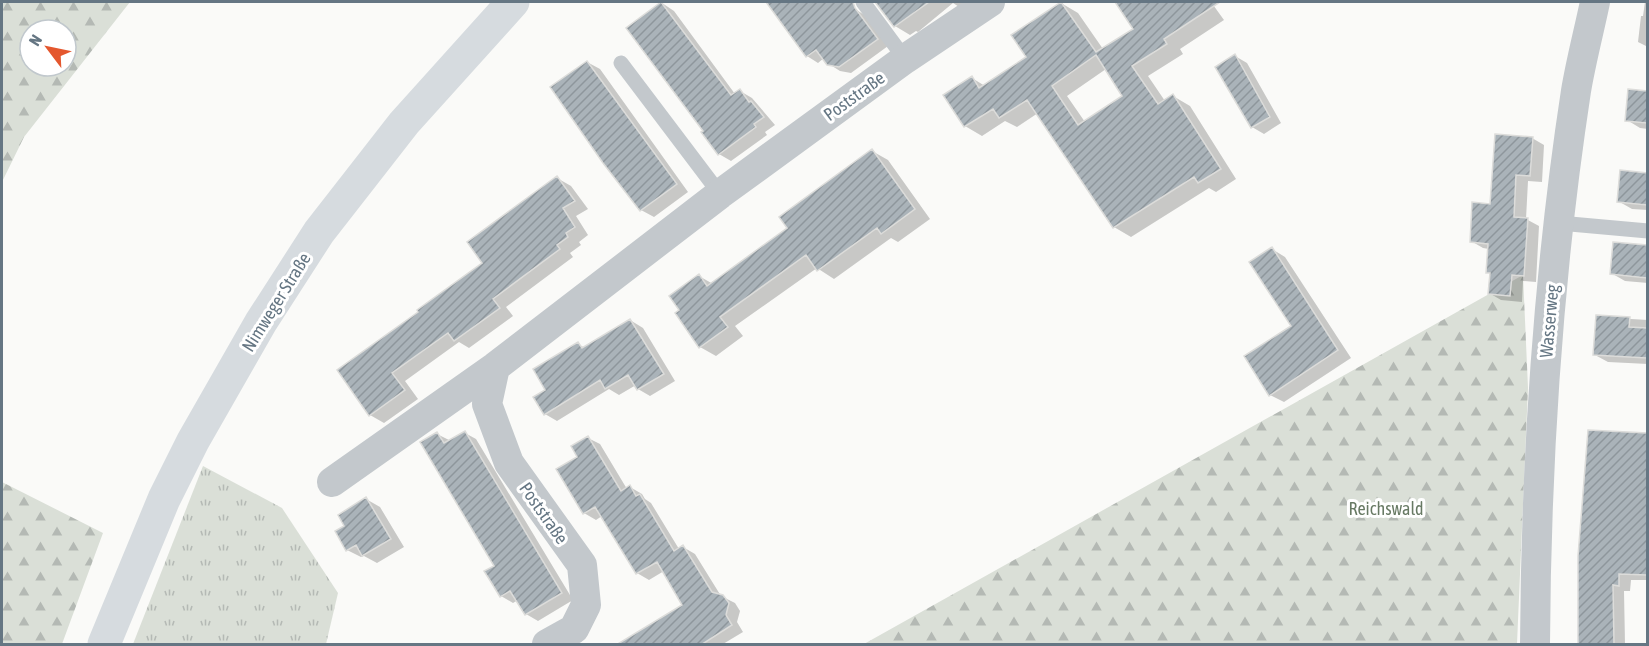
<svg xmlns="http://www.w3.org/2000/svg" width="1649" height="646" font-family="'Asap Condensed',sans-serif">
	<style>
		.grass { fill: url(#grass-tufts) }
		.forest { fill: url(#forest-firs); fill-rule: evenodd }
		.shadow { fill: #0003; fill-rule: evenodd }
		.building { fill: url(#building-hatch); stroke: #dcdcda; stroke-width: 1.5; fill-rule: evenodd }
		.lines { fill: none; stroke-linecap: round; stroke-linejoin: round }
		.service { stroke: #c3c8cc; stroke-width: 15 }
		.minor { stroke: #c3c8cc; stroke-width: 30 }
		.secondary { stroke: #d6dbdf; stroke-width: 33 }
		.labels { text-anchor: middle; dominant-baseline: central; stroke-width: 6; stroke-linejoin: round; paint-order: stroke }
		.street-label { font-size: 18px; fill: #657683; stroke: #fff }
		.park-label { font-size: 18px; fill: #687a64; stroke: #fff }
	</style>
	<defs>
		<pattern id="grass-tufts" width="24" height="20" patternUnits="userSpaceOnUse" patternTransform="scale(1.5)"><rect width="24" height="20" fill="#dadfd7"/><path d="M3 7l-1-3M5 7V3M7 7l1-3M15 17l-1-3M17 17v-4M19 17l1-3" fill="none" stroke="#b4b9b4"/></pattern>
		<pattern id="forest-firs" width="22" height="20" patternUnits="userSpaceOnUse" patternTransform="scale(1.5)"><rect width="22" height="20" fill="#dadfd7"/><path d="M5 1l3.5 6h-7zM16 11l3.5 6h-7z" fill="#b4b9b4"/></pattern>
		<pattern id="building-hatch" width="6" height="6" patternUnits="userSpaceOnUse" patternTransform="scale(1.5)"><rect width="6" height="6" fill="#aab3b9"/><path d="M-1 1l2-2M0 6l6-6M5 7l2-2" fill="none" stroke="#8e969c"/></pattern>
	</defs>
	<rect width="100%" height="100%" fill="#fafaf8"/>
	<path class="grass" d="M203 466 282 508 338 593 326 644H133Z"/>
	<path class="forest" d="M2 2H130L24 137 2 182ZM30 30H66V66H30Z
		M1523 275 1528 388 1517 644H864Z
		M2 482 103 533 62 644H2Z"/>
	<path class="shadow" d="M768 2H845L852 11 855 9 866 16 888 46 851 73 840 71 829 64 824 58 818 63 807 56Z
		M877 2H989L970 14 953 3 918 32 916 31 910 35 895 26Z
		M1117 2H1211L1224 20 1180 49 1183 54 1148 76 1165 101 1173 96 1190 106 1236 179 1216 192 1209 188 1131 237 1114 227 1038 113 1017 127 1005 121 982 136 965 126 972 78 985 86 1028 57 1061 3 1078 13 1103 49 1136 30ZM1106 69 1124 97 1085 122 1067 96Z
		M1645 2H1648V47L1638 42 1641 16H1643Z
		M662 3 674 11 735 94 740 91 752 98 775 125 765 132 767 135 731 161 719 154 705 131Z
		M1235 56 1247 63 1281 123 1264 134 1252 127Z
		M587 62 600 69 688 192 654 217 641 210 604 162Z
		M1630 90 1648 92V129L1640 128 1627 120Z
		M1532 138 1544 145 1542 182 1528 181 1526 219 1539 226 1536 282 1523 281 1522 302 1501 300 1489 293 1491 274 1488 272 1489 249 1483 248 1471 241Z
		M872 151 888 160 930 219 898 242 891 238 834 279 817 268 735 326 743 336 716 356 700 347 677 314 699 276 713 284 789 228Z
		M1621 171 1648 174V210L1632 209 1618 201Z
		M557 178 571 186 588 209 576 216 588 235 579 242 581 245 570 253 573 257 506 307 513 316 469 348 459 342 405 381 418 399 384 423 370 415 420 312 484 263Z
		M1614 243 1648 247V283L1625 281 1611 273Z
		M1272 249 1285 257 1351 358 1284 402 1270 395 1293 326Z
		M1598 317 1648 320V364L1608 362 1595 355Z
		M630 320 643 328 675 381 650 396 638 389 636 385 619 395 609 389 557 421 545 414 547 390 578 344 585 348Z
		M1589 431 1648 435V580H1631L1630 591H1624L1625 644H1579Z
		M465 433 476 439 573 600 538 621 526 614 518 600 513 603 501 596 486 572 496 566 437 434 449 440Z
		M588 438 600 444 627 489 630 487 642 494 645 499 651 503 679 549 683 547 695 554 721 596 735 603 740 611 737 622 743 632 723 644H620L684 605 664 571 649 580 637 573 602 516 596 520 584 513 579 457Z
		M366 499 380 507 404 547 377 563 364 556 361 557 347 550 346 526Z"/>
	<path class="building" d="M661 2 731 95 740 89 749 102 751 101 764 117 754 124 756 127 718 155 701 132 703 131 626 28Z
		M766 2H853L855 8 878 39 839 67 827 65 816 50 806 57Z
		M875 2H929L894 27Z
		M1061 2 1096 52 1133 29 1115 2H1220L1164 39 1167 44 1132 66 1158 104 1173 94 1221 169 1198 183 1194 177 1113 228 1027 100 999 118 993 109 964 127 943 95 972 76 979 88 1026 57 1011 35ZM1096 55 1122 96 1078 125 1052 86Z
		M1235 54 1270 117 1251 128 1215 67Z
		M587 61 677 184 640 211 603 163 550 87Z
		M1628 89 1647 91V123L1625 121Z
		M1495 134 1533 137 1530 176 1516 175 1514 217 1528 218 1524 276 1512 275 1510 296 1488 294 1490 273H1486L1488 244 1470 242 1472 202 1490 204Z
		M872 149 915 209 881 234 877 228 817 271 806 255 720 317 728 327 699 348 675 313 679 310 669 296 699 274 707 286 787 228 779 217Z
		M1620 170 1647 173V205L1617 202Z
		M557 176 575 201 563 208 575 227 566 233 568 237 557 245 560 249 493 299 500 308 454 341 448 333 392 373 405 390 369 416 337 370 418 312 417 310 482 263 467 242Z
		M1613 242 1647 245V278L1610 274Z
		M1272 247 1338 350 1269 396 1244 356 1291 326 1249 262Z
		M1596 315 1630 317 1629 327 1647 328V358L1593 355Z
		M630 319 664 374 637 390 628 375 605 389 600 380 544 415 533 397 545 390 533 369 578 342 582 348Z
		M1588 430 1647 433V575L1619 574V586L1613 585 1614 645H1578V556Z
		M465 431 562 593 525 615 510 591 500 597 491 582 484 571 494 566 420 442 437 432 444 443Z
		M588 436 621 491 630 485 636 496 640 494 674 551 683 545 712 592 723 595 729 603 726 615 732 625 701 645H616L682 605 657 562 636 574 595 507 583 514 556 469 577 457 571 446Z
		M366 497 391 539 362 556 356 545 346 551 335 531 344 526 338 515Z"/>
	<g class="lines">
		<path class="service" d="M863 2 905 59
			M621 63 720 194
			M1559 223 1648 231"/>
		<path class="minor" d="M495 367 487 404 509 463 582 565 586 605 574 629 547 644
			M332 482 495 367 720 194 905 59 990 2
			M1535 644C1536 459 1548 274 1576 91 1581 61 1589 31 1595 2"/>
		<path class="secondary" d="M104 644 164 499 193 441 261 322 319 232 404 123 513 2"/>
	</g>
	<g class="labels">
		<g class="street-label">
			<text transform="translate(854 96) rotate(-36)">Poststraße</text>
			<text transform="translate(276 302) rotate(-58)">Nimweger Straße</text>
			<text transform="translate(1549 321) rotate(-85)">Wasserweg</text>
			<text transform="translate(544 513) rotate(55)">Poststraße</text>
		</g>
		<g class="park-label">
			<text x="1386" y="508">Reichswald</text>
		</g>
	</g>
	<rect width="1649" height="646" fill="none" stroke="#657683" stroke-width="6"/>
	<g transform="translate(48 48) rotate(302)"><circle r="28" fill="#ffffff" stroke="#c1c8cd" stroke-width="1.5"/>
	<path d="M0-4.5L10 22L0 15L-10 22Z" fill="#e4572e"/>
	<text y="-9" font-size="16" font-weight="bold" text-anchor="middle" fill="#657683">N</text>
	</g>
</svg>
